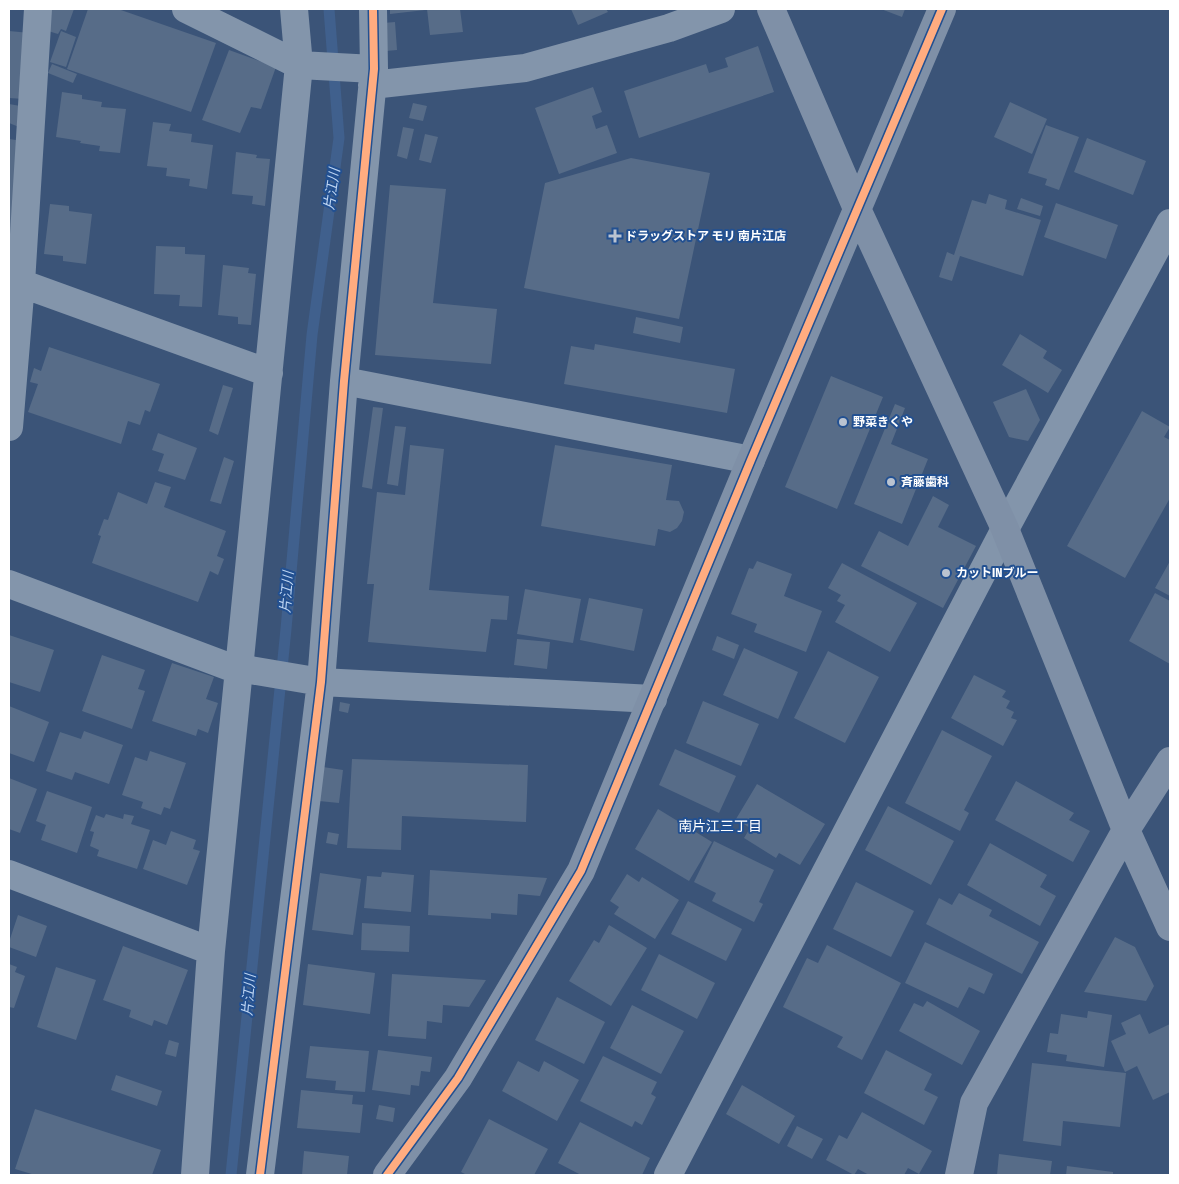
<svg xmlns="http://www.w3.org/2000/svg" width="1179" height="1184" font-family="'Fira Sans Condensed','Noto Sans JP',sans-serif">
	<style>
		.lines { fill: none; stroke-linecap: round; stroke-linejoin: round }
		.stream { stroke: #40608d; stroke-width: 11 }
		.building { fill: #576c88 }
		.street { stroke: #8395ab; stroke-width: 28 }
		.secondary { stroke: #7f90a7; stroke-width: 28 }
		.cycleway-casing { stroke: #225091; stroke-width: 11 }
		.cycleway { stroke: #ffac80; stroke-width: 8 }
		.poi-dot { fill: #bac3d0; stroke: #225091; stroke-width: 2 }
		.labels { text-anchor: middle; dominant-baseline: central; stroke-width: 4; stroke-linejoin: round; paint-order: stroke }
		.poi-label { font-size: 12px; font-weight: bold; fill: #fff; stroke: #225091; text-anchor: start }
		.water-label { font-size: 14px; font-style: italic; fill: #bfd6f3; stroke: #225091 }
		.neighbourhood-label { font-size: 14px; fill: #fff; stroke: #225091 }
	</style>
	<rect width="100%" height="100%" fill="#3b5478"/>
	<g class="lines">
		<path class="stream" d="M231 1175 286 629 312 335 339 138 329 9"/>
	</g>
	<path class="building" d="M51 9H74L66 31 61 29 58 34 48 31Z
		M88 9H118L216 43 191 112 67 69Z
		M390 9H425V10L390 14Z
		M427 9H460L463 32 430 35Z
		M571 9H606L608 12 578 25Z
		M881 9H905L902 17Z
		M395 22 397 50 386 51 383 23Z
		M9 31 30 33 24 99 9 98Z
		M61 31 76 37 66 67 50 62Z
		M758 46 774 92 639 138 624 91 706 64 709 73 728 67 725 58Z
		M229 50 276 67 261 109 251 107 240 133 202 120Z
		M52 64 77 74 73 83 48 73Z
		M593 87 602 112 592 116 596 129 607 125 617 153 559 174 535 108Z
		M62 92 82 95V99L102 102 101 107 126 109 120 153 99 151 100 146 80 143 81 141 56 137Z
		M1010 102 1047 119 1032 154 994 137Z
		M413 103 427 106 423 121 409 118Z
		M9 104 26 107 24 129 9 123Z
		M153 122 171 124 169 131 192 134 191 142 213 145 207 189 189 186 190 179 166 176 167 168 147 166Z
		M1046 125 1079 137 1059 190 1045 185 1047 179 1028 173Z
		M403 127 414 129 407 159 397 156Z
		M425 134 438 137 431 163 419 160Z
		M1087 138 1146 161 1133 195 1074 172Z
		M9 139 23 141 12 236 9 235Z
		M236 152 257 155 256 158 270 159 265 206 252 204 253 196 232 194Z
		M631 158 710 173 679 319 524 288 545 183Z
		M390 185 446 189 433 303 497 309 491 364 375 355Z
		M989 194 1007 200 1005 209 1041 220 1023 276 960 256 952 281 939 277 947 252 954 255 972 200 986 204Z
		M1021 198 1043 206 1040 216 1017 209Z
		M1056 203 1118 225 1106 259 1044 237Z
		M50 204 69 206V211L92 214 86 264 63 261V256L44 254Z
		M156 246 185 247V254L205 255 202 307 179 306 180 295 154 294Z
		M223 265 249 268 248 273 256 274 251 325 238 324V317L218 315Z
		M636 317 683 327 680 343 633 333Z
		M1020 334 1047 351 1043 358 1062 370 1048 393 1002 365Z
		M595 344 735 369 727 413 564 384 571 346 594 350Z
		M49 347 160 384 150 412 145 410 140 425 128 421 121 444 28 412 38 384 30 382 34 368 41 371Z
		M831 376 883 397 837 509 785 487Z
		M223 385 233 388 218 435 209 431Z
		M1026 389 1040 420 1028 441 1009 437 993 402Z
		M895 404 905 408 891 444 928 459 902 524 854 504Z
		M373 407 383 408 372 489 362 487Z
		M1142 411 1170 427 1164 437 1170 440V498L1125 578 1067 546Z
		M395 426 406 427 398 486 387 484Z
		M158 433 197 448 185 480 158 471 164 454 152 450Z
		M410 445 444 449 429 590 509 596 507 620 491 619 486 652 368 642 374 584H367L377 492 405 495Z
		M555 445 672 465 666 500 679 501 684 512 682 521 677 528 670 532 658 529 655 546 541 526Z
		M224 457 234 461 221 504 210 501Z
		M155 482 171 487 164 507 226 531 217 556 224 559 218 575 210 571 198 602 92 563 101 536 98 535 104 519 108 520 118 492 147 504Z
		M933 496 949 505 938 527 976 546 943 608 861 566 879 531 908 546Z
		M757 561 792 574 784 596 822 611 806 652 754 632 757 624 731 614 749 568 753 569Z
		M1170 561V596L1155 588Z
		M842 563 917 603 890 652 835 622 845 605 837 601 841 595 828 588Z
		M525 589 581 599 573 643 517 634Z
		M1155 593 1170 601V664L1129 641Z
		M589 598 643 609 634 651 580 640Z
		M9 635 54 650 40 692 9 682Z
		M717 636 739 645 734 659 712 650Z
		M517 639 550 642 547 669 514 665Z
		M744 648 798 672 778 719 723 695Z
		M828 651 879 677 845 743 794 718Z
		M102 655 145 670 138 689 145 691 132 729 82 711Z
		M172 663 214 677 206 699 218 703 208 733 198 729 196 736 152 721Z
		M974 675 1006 691 1002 697 1010 701 1006 708 1014 712 1011 718 1017 720 1003 746 951 718Z
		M703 701 759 724 741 766 686 743Z
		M340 702 350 704 348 713 339 711Z
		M9 706 49 722 34 762 9 753Z
		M942 730 992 756 964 810 969 813 960 831 905 803Z
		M84 731 123 745 109 784 75 772 72 780 46 771 60 732 81 739Z
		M675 749 736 776 719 813 659 785Z
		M150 751 186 763 170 809 164 807 161 815 141 808 143 802 122 795 135 757 147 761Z
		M352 759 528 765 526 822 402 816 401 850 347 848Z
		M323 767 343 770 339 803 319 801Z
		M9 778 37 789 20 833 9 829Z
		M1016 781 1074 813 1069 820 1090 831 1073 862 995 820Z
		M757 784 825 824 800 865 779 853 776 858 744 838 750 828 736 819Z
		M47 791 92 807 77 853 41 840 46 825 36 821Z
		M888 806 954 841 931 885 865 850Z
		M658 809 712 842 689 881 635 849Z
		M106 814 123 819 124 814 134 816 131 824 150 830 137 869 97 856 99 850 90 846 94 832 90 831 96 815 104 818Z
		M171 831 196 840 193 849 200 851 187 885 143 869 153 840 166 845Z
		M328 832 339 834 337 845 326 843Z
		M714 841 774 870 759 902 763 904 754 922 712 901 716 893 694 882Z
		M990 843 1047 875 1040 887 1056 896 1040 926 967 885Z
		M430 870 519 876 547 878 540 896 518 894 517 915 491 913V919L428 915Z
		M382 872 414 875 411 912 364 908 367 876 381 877Z
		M320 873 361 879 353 935 312 930Z
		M627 874 639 882 642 877 679 900 655 939 614 914 619 907 610 901Z
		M856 882 914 911 891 957 833 929Z
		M959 893 992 910 989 916 1039 942 1022 974 926 924 939 898 952 905Z
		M688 901 742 929 726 961 671 934Z
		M18 915 47 926 36 957 9 947V942Z
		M362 923 410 926 409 952 361 950Z
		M609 925 647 948 611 1006 569 981 594 940 599 943Z
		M1115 937 1135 947 1154 986 1146 1001 1084 992Z
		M925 942 993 974 984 994 969 987 958 1008 905 983Z
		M827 945 901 983 862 1060 837 1047 843 1037 783 1007 807 958 818 963Z
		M123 946 188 970 167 1025 154 1020 152 1026 129 1017 131 1010 103 1000Z
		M659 954 715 983 697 1019 641 990Z
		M9 964 17 967 15 972 25 976 14 1008 9 1007Z
		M308 964 375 973 370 1014 303 1005Z
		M56 967 96 980 76 1040 37 1027Z
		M392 974 486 980 469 1007 443 1005 442 1023 427 1021 426 1039 388 1036Z
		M557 997 605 1022 584 1064 535 1040Z
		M927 1001 980 1031 962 1065 899 1031 914 1003 923 1007Z
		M632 1005 684 1031 661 1074 610 1048Z
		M1088 1011 1112 1015 1104 1067 1066 1061 1067 1055 1047 1052 1050 1033 1058 1034 1061 1014 1087 1018Z
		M1140 1014 1149 1034 1170 1024V1092L1153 1100 1137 1066 1125 1072 1111 1041 1126 1034 1121 1023Z
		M169 1040 179 1043 176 1057 165 1054Z
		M310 1046 369 1051 365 1092 335 1090 336 1081 306 1078Z
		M378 1050 432 1057 430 1072 421 1071 419 1086 411 1085 410 1095 372 1090Z
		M886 1050 932 1074 924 1090 938 1097 924 1125 864 1093Z
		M603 1056 657 1082 651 1094 656 1097 642 1125 635 1121 632 1127 580 1101Z
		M518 1061 539 1072 544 1061 579 1080 557 1121 502 1091Z
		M1032 1063 1126 1073 1120 1127 1063 1121 1061 1146 1023 1141Z
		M116 1075 162 1091 157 1106 111 1090Z
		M742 1085 795 1116 779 1144 726 1114Z
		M301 1090 353 1095 352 1104 363 1105 360 1133 297 1128Z
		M379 1105 395 1108 393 1122 376 1119Z
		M35 1109 161 1150 152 1175H35L15 1169Z
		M862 1112 932 1151 919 1174 908 1168 904 1175H869L858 1169 854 1175 826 1160 839 1135 847 1139Z
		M489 1119 548 1149 534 1175H467L461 1172Z
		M580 1122 650 1158 642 1175H581L558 1163Z
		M797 1126 823 1139 812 1159 787 1146Z
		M304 1151 349 1156 347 1175H302Z
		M999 1154 1052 1161 1050 1175H997Z
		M1067 1166 1113 1172V1175H1066Z"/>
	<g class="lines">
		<path class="street" d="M186 9 299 65 374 69
			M372 85 525 68 669 28 721 9
			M9 279 269 373
			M344 381 751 460
			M9 427 21 283 38 9
			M9 584 227 666 321 682 653 699
			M9 874 211 951
			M195 1175 211 951 299 65 294 9
			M260 1175 321 682 344 381 374 69 373 9
			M668 1175 1005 529 1170 223"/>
		<path class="secondary" d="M771 9 858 211 1005 529 1126 830 1170 927
			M387 1175 458 1078 581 871 751 460 942 9
			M959 1175 974 1103 1126 830 1170 761"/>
		<defs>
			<path id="cycleway" d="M260 1175 321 682 344 381 374 69 373 9
				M387 1175 458 1078 581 871 751 460 942 9"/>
		</defs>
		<use href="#cycleway" class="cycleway-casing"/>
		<use href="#cycleway" class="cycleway"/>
	</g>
	<g class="poi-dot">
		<path d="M612.5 228.5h5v5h5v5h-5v5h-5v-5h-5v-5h5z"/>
		<circle cx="843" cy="422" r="5"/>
		<circle cx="891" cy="482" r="5"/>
		<circle cx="946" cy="573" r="5"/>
	</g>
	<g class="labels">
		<g class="poi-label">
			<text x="625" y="236">ドラッグストア モリ 南片江店</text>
			<text x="853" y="422">野菜きくや</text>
			<text x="901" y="482">斉藤歯科</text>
			<text x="956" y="573">カットINブルー</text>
		</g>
		<g class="water-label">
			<text transform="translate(332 189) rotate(-82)">片江川</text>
			<text transform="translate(287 592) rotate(-85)">片江川</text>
			<text transform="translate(249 995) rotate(-85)">片江川</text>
		</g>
		<g class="neighbourhood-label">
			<text x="720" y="826">南片江三丁目</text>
		</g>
	</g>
	<rect width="1179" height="1184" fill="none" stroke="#ffffff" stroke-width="20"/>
</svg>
